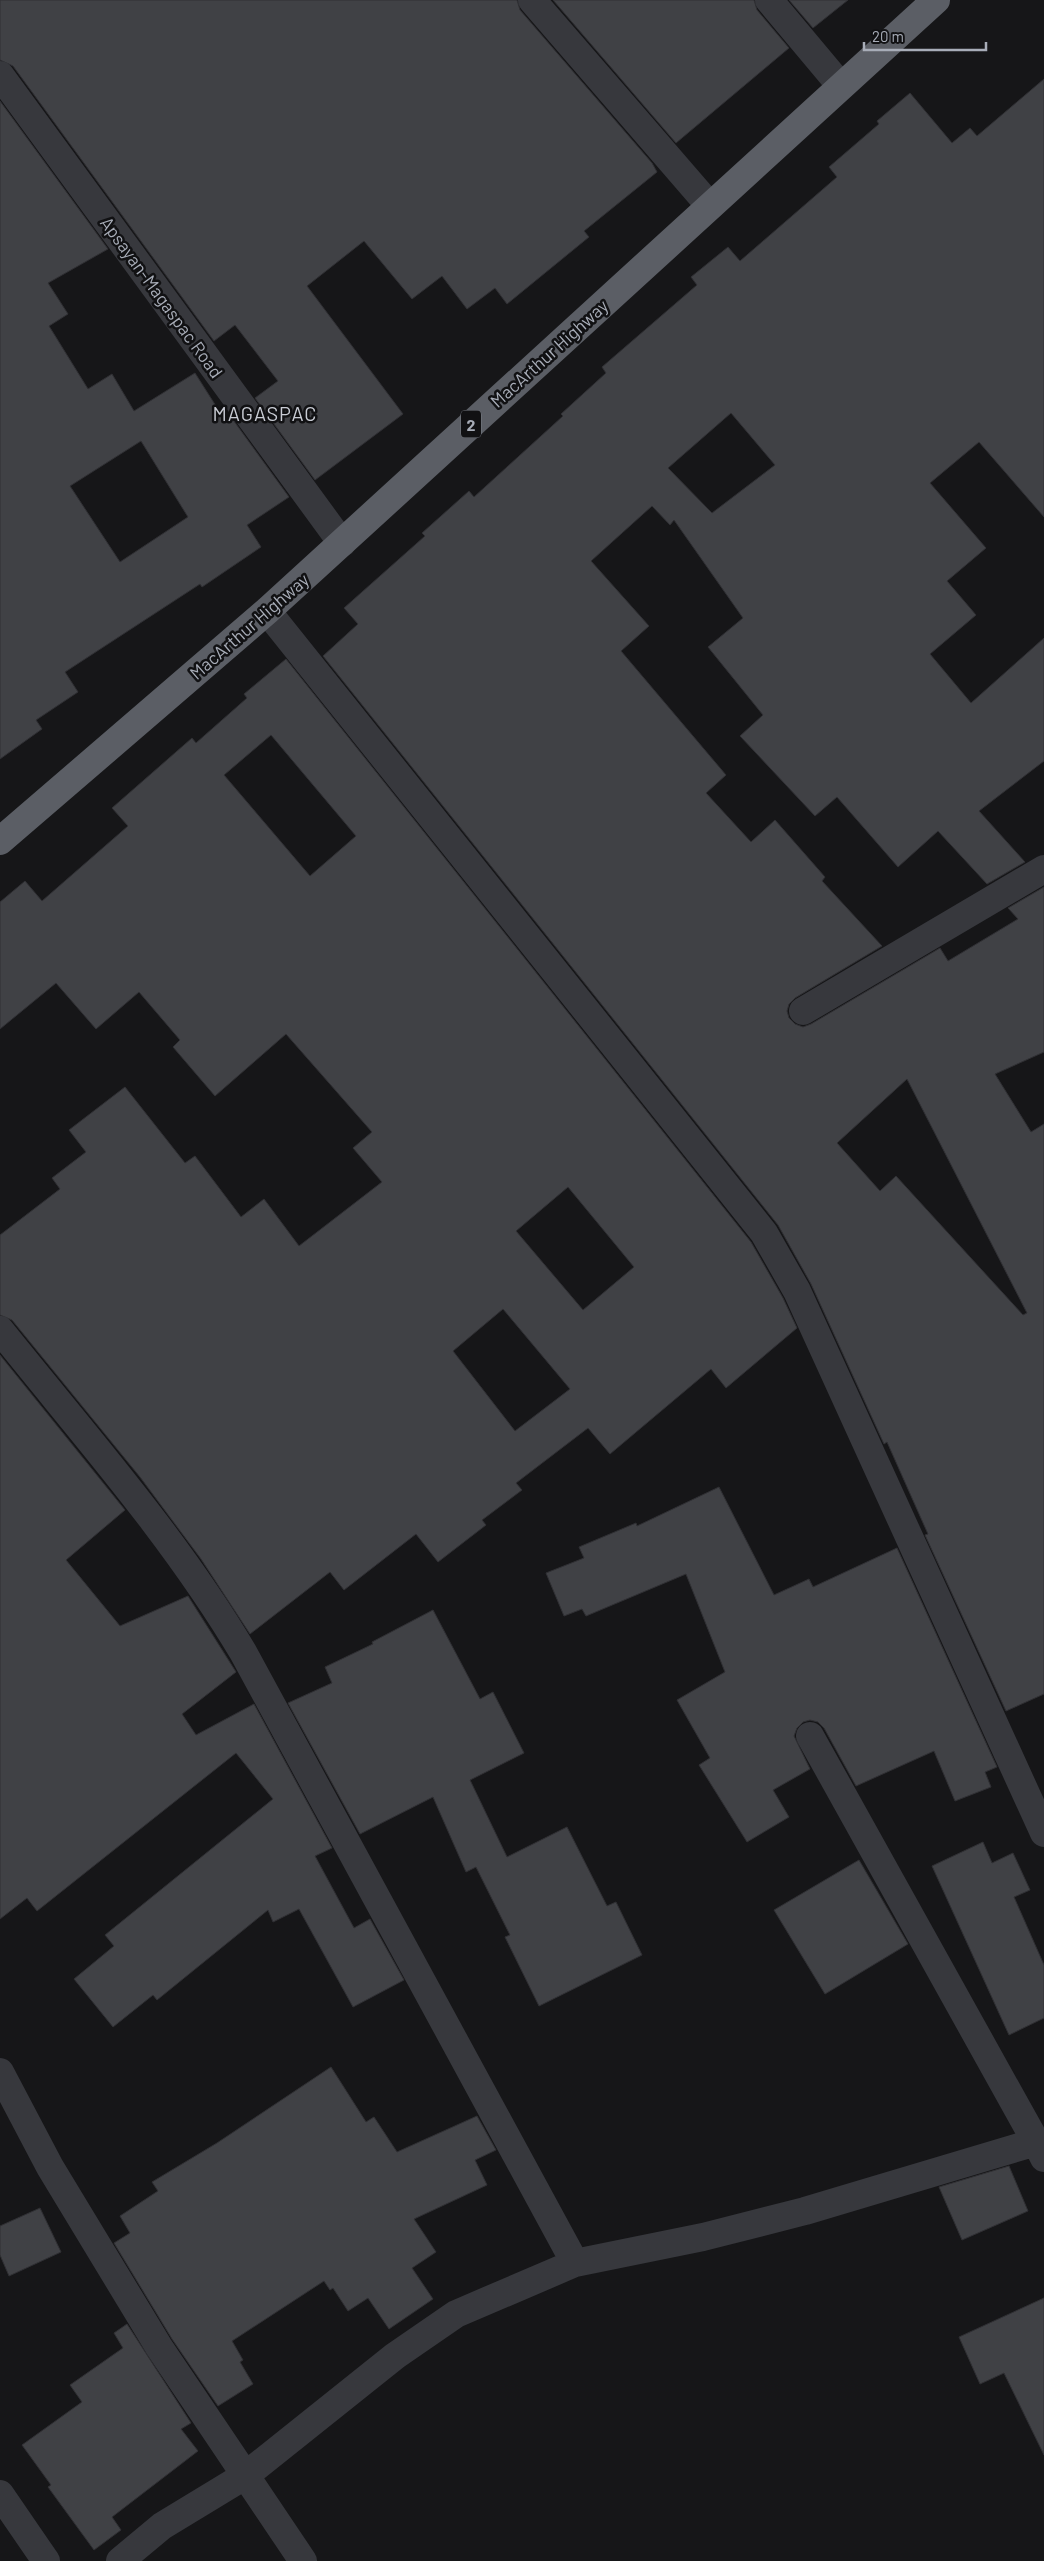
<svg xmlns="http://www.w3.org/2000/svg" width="1044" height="2561" font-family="Barlow,sans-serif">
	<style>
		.building { fill: #404145; stroke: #303034; fill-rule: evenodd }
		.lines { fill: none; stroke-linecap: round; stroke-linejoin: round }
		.minor { stroke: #37383d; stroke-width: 28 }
		.tertiary { stroke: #37383d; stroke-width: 28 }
		.trunk { stroke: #5b5e65; stroke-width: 28 }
		.labels { text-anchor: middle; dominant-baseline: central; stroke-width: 5; stroke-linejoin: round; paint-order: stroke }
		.shield { fill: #111113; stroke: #7b7e86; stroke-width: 1 }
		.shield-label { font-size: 16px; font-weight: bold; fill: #a8adb8 }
		.street-label { font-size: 18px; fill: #a8adb8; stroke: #111113 }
		.quarter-label { font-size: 20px; letter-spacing: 1px; fill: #c9ccd4; stroke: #111113 }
	</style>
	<rect width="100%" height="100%" fill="#161618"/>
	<path class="building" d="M0 0H517L520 10 652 163 657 172 584 231 589 237 507 304 495 288 467 309 442 276 412 299 364 241 307 286 403 414 315 480 255 398 278 381 235 325 214 341 13 66 0 60Z
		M553 0H754L757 10 789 48 676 143Z
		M789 0H848L813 28Z
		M1044 79V517L979 442 930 483 986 548 947 581 976 615 930 654 971 703 1044 638V761L979 811 1025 862 987 884 938 831 898 867 837 797 815 816 740 736 763 715 708 647 743 618 674 520 670 525 652 506 591 561 649 626 621 651 726 775 706 793 751 842 775 820 825 877 822 881 882 946 795 998 789 1004 787 1011 789 1018 795 1024 803 1027 811 1024 940 948 948 961 1018 919 1008 908 1044 887V1052L995 1074 1031 1132 1044 1124V1694L1006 1711 925 1535 928 1534 887 1442 884 1444 811 1284 778 1225 323 656 358 624 344 608 425 536 422 533 469 491 474 497 563 416 561 414 606 373 602 367 697 285 691 277 728 247 740 261 837 177 829 167 879 124 877 121 910 93 952 143 970 128 977 136ZM731 413 775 465 712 513 668 468ZM907 1079 1027 1313 1023 1315 896 1176 880 1191 837 1143Z
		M0 101 108 249 48 283 68 314 49 326 88 389 112 374 134 411 195 373 221 414 226 420 231 417 289 497 247 525 261 547 202 587 200 584 65 672 78 692 36 720 42 729 0 759ZM141 441 188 517 120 562 70 486Z
		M286 659 751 1242 783 1298 797 1328 726 1388 711 1369 610 1454 588 1428 516 1483 522 1490 482 1520 486 1525 438 1562 416 1534 344 1590 330 1572 250 1634 201 1559 140 1477 12 1320 0 1315V1235L60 1189 52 1178 86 1152 69 1130 125 1087 185 1163 195 1156 241 1217 264 1199 299 1246 382 1182 353 1148 372 1132 286 1034 215 1096 173 1047 180 1040 139 992 96 1029 56 983 0 1029V902L25 881 42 901 128 826 112 808 192 738 196 743 247 698 244 694ZM271 735 356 836 310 876 224 775ZM568 1187 634 1267 583 1310 516 1231ZM503 1309 570 1389 515 1431 453 1351Z
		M0 1355 125 1510 66 1560 120 1626 188 1596 236 1672 182 1714 196 1735 254 1704 332 1848 315 1856 354 1928 370 1919 404 1980 353 2007 299 1909 273 1922 268 1910 157 2000 153 1995 113 2027 74 1979 114 1946 105 1935 273 1799 236 1753 37 1911 27 1898 0 1919Z
		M719 1487 774 1595 809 1579 813 1587 897 1548 997 1767 985 1772 991 1787 955 1801 934 1751 856 1786 824 1728 818 1722 810 1720 803 1722 797 1728 794 1736 810 1769 773 1790 789 1817 747 1842 699 1765 710 1758 677 1700 725 1672 686 1574 586 1616 582 1609 564 1616 546 1573 584 1558 579 1547 636 1523 637 1526Z
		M433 1610 480 1699 493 1692 524 1753 470 1780 507 1857 567 1827 607 1906 616 1902 642 1955 539 2006 505 1937 510 1935 476 1867 466 1872 433 1797 360 1834 288 1703 332 1683 325 1667 373 1644 372 1642Z
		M983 1842 992 1863 1013 1853 1030 1890 1014 1897 1044 1965V2018L1009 2035 932 1866Z
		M859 1860 908 1944 825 1994 774 1910Z
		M331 2067 366 2122 374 2117 397 2152 477 2116 496 2150 475 2160 487 2185 414 2219 436 2252 412 2268 433 2299 389 2329 368 2298 348 2311 333 2288 330 2290 324 2281 232 2341 243 2360 240 2362 253 2384 218 2406 172 2339 114 2243 130 2233 120 2216 158 2191 152 2182 217 2143Z
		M1009 2166 1028 2211 962 2240 939 2187Z
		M40 2208 61 2252 9 2276 0 2255V2226Z
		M1044 2298V2455L1004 2373 980 2384 959 2337Z
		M127 2324 191 2423 181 2429 198 2451 112 2517 121 2530 94 2550 48 2487 51 2485 22 2445 82 2402 70 2385 123 2348 114 2333Z"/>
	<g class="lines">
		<path class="minor" d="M532 0 710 206
			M769 0 841 86
			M267 611 764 1233 797 1291 1044 1833
			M803 1011 1044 869
			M0 1330C84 1435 174 1536 243 1652L575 2263
			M810 1736 1036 2142
			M0 2072 50 2167 159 2347 303 2561
			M0 2494 46 2561
			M120 2561 162 2526 246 2475 395 2356 456 2314 575 2263 703 2237 805 2211 1036 2142 1044 2158"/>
		<path class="tertiary" d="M0 75 342 543"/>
		<path class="trunk" d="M0 841 267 611 936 0"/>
	</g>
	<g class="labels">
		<rect class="shield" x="461" y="410.5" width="20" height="27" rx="4"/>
		<g class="shield-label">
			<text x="471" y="424">2</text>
		</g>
		<g class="street-label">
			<text transform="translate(162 297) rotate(54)">Apsayan-Magaspac Road</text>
			<text transform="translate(549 353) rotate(-42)">MacArthur Highway</text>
			<text transform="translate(249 626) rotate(-41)">MacArthur Highway</text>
		</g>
		<g class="quarter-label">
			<text x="265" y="413">MAGASPAC</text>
		</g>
	</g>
	<path d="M864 42v8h122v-8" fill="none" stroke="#a8adb8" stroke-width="2.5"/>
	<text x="872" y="42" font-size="15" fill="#a8adb8" stroke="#111113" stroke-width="4" paint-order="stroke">20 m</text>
</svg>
